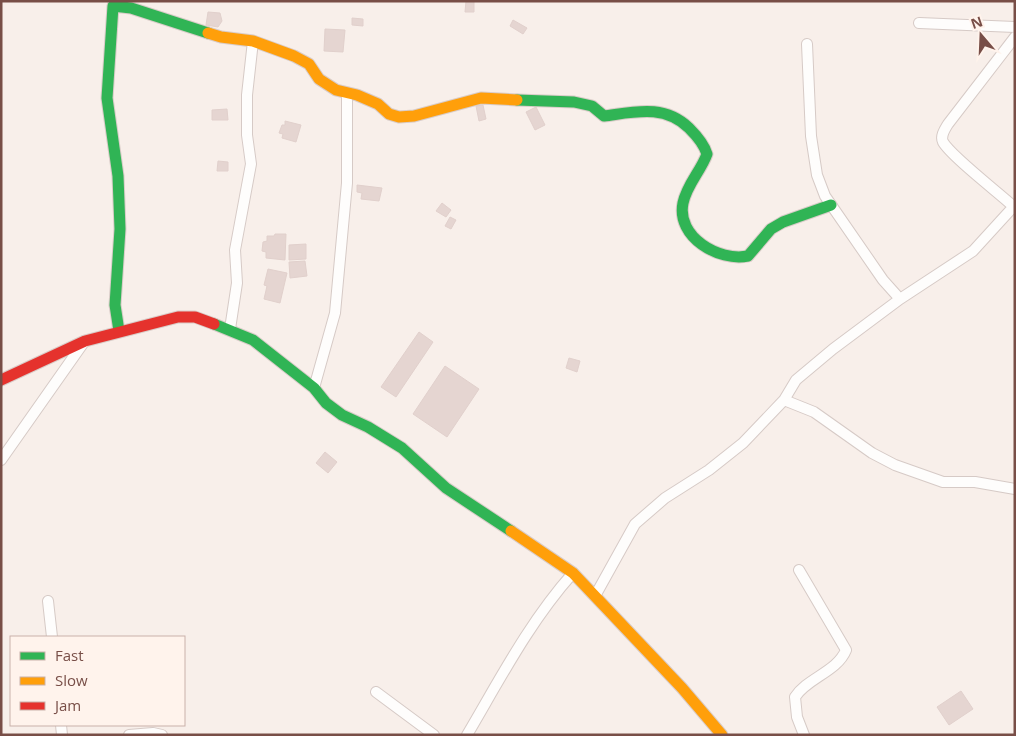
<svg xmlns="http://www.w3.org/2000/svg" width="1016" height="736" font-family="'Open Sans',sans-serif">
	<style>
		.building { fill: #e5d5d1; stroke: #e1d0cc }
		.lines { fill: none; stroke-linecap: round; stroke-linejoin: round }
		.street-casing { stroke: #d6cac6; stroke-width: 12 }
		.fast-casing { stroke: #d9ccc8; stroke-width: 13 }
		.slow-casing { stroke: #d9ccc8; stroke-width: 13 }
		.jam-casing { stroke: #d9ccc8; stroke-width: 13 }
		.street { stroke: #fefdfc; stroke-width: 10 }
		.fast { stroke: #30b455; stroke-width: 11 }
		.slow { stroke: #ff9f0a; stroke-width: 11 }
		.jam { stroke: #e5322d; stroke-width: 11 }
	</style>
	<rect width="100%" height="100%" fill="#f8efea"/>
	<path class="building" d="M466 1H474V12H465Z
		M208 12 220 13 222 21 218 27 206 25Z
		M352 18 363 19V26L352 25Z
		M513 20 527 28 523 34 510 26Z
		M325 29 345 30 343 52 324 51Z
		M483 105 486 119 479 121 476 106Z
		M536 107 545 125 535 130 526 112Z
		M227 109 228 120H212V110Z
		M285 121 301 125 296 142 282 138 283 134 279 133 282 125H285Z
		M218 161 228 162V171H217Z
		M357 185 382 188 379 201 361 199 362 193 357 192Z
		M442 203 451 210 446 217 436 211Z
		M450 217 456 220 451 229 445 226Z
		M275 234H286L285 260 266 258V252L262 251 263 242 267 241V236H274Z
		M306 244V259L289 260V245Z
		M305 261 307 276 290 278 289 262Z
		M268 269 287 273 280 303 264 299 267 286 264 285Z
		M419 332 433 342 396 397 381 387Z
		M569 358 580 361 577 372 566 368Z
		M445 366 479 389 447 437 413 414Z
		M325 452 337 462 328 473 316 463Z
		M961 691 973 709 949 725 937 707Z"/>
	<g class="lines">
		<defs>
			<path id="street" d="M919 23 1015 27
				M807 44 811 136 817 175 825 196 883 280 900 299
				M1013 206C999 193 951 156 943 142 940 136 945 129 948 124L1015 37
				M230 329 237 283 235 250 251 164 247 135V95L253 41
				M314 388 335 313 347 183V93
				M784 400 814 412 872 453 895 465 943 482H975L1015 489
				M1 460 84 342
				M799 570 846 650C837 672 807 678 795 697L797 717 804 735
				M595 596 635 524 665 498 709 470 743 443 784 400 796 380 833 349 900 299 973 251 1015 205
				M48 601 52 637
				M376 692 434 735
				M61 725 62 735
				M129 735 153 733 162 735
				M467 735C500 679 530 621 573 573"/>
			<path id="fast" d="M517 100 574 102 592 106 604 116C635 112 664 104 689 128 697 136 704 144 707 154 701 171 687 184 683 203 676 237 719 262 748 256L771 229 783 222 831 205
				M214 324 253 340 314 388 326 403 342 415 368 427 402 448 446 488 511 531
				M119 331 115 305 120 229 118 176 107 98 113 6 131 8 208 33"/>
			<path id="slow" d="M208 33 221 37 253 41 294 56 309 64 319 79 336 90 357 95 378 104 389 114 399 117 414 116 481 98 517 100
				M511 531 573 573 682 688 722 735"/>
			<path id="jam" d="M1 380 85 341 178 317H195L214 324"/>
		</defs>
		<use href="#street" class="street-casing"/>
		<use href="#fast" class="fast-casing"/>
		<use href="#slow" class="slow-casing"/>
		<use href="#jam" class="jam-casing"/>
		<use href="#street" class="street"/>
		<use href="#fast" class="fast"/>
		<use href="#slow" class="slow"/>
		<use href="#jam" class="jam"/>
	</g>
	<rect width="1016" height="736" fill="none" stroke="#784e47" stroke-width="5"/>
	<rect x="10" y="636" width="175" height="90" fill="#fff3ec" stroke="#c9b1aa"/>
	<rect x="20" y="652" width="25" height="8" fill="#30b455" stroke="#c9b1aa"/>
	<text x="55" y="661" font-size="15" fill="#784e47">Fast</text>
	<rect x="20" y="677" width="25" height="8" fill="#ff9f0a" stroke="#c9b1aa"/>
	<text x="55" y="686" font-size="15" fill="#784e47">Slow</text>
	<rect x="20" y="702" width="25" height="8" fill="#e5322d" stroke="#c9b1aa"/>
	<text x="55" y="711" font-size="15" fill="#784e47">Jam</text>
	<g transform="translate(981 35) rotate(341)" stroke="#fff3ec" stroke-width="4" paint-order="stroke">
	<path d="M0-4L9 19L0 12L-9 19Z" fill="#784e47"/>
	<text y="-8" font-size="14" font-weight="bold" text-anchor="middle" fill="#784e47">N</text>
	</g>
</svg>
